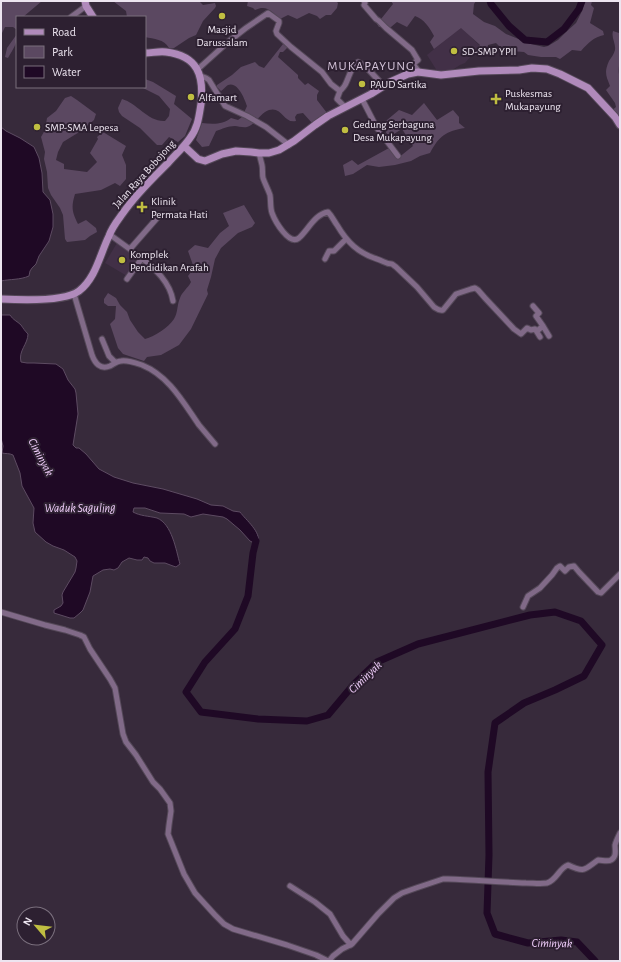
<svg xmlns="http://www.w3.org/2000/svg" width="621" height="962" font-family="'Alegreya Sans',sans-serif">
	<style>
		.built { fill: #423047 }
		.green { fill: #5b4861 }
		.water { fill: #1f0925; stroke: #5d4b62 }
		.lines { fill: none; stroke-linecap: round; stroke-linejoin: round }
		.river { stroke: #1f0925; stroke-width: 7 }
		.street-casing { stroke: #544858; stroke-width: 7 }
		.secondary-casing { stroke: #544858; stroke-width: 9 }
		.street { stroke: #816a88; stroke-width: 5 }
		.secondary { stroke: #b08abb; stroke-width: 7 }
		.poi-dot { fill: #c0be41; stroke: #2d2031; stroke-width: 1.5 }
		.labels { text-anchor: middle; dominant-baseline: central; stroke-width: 4; stroke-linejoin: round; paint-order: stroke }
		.poi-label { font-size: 11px; fill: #ede5f0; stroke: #2d2031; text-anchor: start }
		.street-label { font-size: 11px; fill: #ede5f0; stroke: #2d2031 }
		.water-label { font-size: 12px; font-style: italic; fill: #f2cffd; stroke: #2d2031 }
		.quarter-label { font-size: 13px; letter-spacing: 1px; fill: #d3c2d8; stroke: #2d2031 }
	</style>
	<rect width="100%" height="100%" fill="#372a3b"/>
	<path class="built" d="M461 27 480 46 465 63 460 65 449 72 439 74 427 55Z
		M117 243 138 256 127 276 105 263Z"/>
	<path class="green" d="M1 1H42L23 17H17V30L13 27H5L1 35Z
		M113 1H199L203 5 215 3 216 6 215 8 203 21 196 35 189 38 174 48H169C164 39 154 39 145 37V17H127L126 11Z
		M248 1H336L338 3 337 8 331 15H326L320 19 317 16 309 13 297 19 288 15 280 19C272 12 267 4 255 10L253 8 247 6Z
		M391 1H476L474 4 473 14 484 22 495 26 506 34 531 44 544 47 548 46 558 40 566 32 576 23 582 11 585 1H592L591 5 594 8 590 23 603 31 604 35C594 37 588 43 581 51L572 50 560 59 556 57H541L528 55 524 52 511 51 508 55 502 54 500 47 496 43 488 45 487 50 475 52 480 45 461 28 434 49 430 42 434 36C430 28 424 19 415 16L407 27 397 22 391 27H379L377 24 393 4Z
		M613 31 619 33C619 41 620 50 620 58 620 63 618 68 619 74 619 89 620 103 620 118L618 119 611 111 616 107 615 103 606 90 610 86C606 76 604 72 609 61 611 58 614 54 615 50 616 43 611 38 613 31Z
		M17 34C17 45 13 49 8 58L5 57 7 48Z
		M285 43 288 47 283 52H280L278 57 298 75V78L305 85 308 83 319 91 317 95V100L327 113 312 123 303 113 297 114 295 117 296 121C284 124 282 106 269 110 260 113 256 124 247 127 243 128 238 126 235 126 228 126 222 129 216 131L209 146 202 147 196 140 202 123C212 124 223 125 231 118L238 120 242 117 247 106C245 100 238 81 228 85 226 86 223 90 221 91L217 87V85L232 75 241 67 255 62 259 66 264 68 283 44Z
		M145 79 153 82 176 96 174 104 192 119 185 136 178 142 169 137 162 145H157L140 128 122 116 119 112 118 108 122 99C137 103 148 122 165 121L169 116 170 109 159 96 141 87H145Z
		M71 96 77 100 96 114 94 120 81 131 63 142 58 152 56 160 64 164V169L87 172 97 162 90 153 98 139 97 137 103 132 126 146 122 155 126 165V179L120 186 115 183 101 190 75 194C71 207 72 212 78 224L86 220 96 228 97 232 90 236 85 240 67 242 65 239 63 215 60 208 51 195 48 188 47 172 44 159 45 152 41 137 45 130 47 118 56 111 65 98Z
		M424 103 437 120 453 110 459 117V123L465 128C446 131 439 136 430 153L420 156 411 161 395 165 379 167 367 165 353 174 345 176 343 165 352 160 358 165 389 148 398 158 413 146 402 129 389 137 382 126 387 120 399 110 412 115Z
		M244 205 255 223 252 227 238 233 221 248 215 259 211 277 207 290 208 294 191 329 179 345 161 355 147 357 144 361 123 354 118 348 110 324 115 319 116 306H108L104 303V299L108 293 116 298 120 305 127 312 130 320 138 332 145 339C155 336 168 328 174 319 178 313 177 304 180 298 182 292 188 288 191 282L188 276 194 268 188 251 195 245 208 248 220 233 229 226 223 213Z"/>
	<path class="water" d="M1 127 6 131 20 138 34 147 39 158 42 173 43 192 50 200 53 214V227L49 241 39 256 36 264 32 268 30 271 29 276C20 280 10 279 1 281Z
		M1 315H10C13 320 17 321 21 325 23 328 25 331 28 334 28 344 18 351 21 362L27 363H34L56 364 63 369 68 380 75 389 76 393 78 414 73 445 76 448H79L86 454 99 469 114 477 133 483 163 489 197 499 211 505 223 506 233 511 240 512C246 520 261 532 258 542L254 543 250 541 240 530 227 519 223 517 203 514 191 517 184 514 160 513 145 508H134L133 512C140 516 149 516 157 518 172 524 176 550 180 564L176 567 173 566 165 563H154L150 561 148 558 144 557 142 560H137L129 558 122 562 118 568 114 570 110 569 103 570 93 576 90 592 83 610 80 613 74 618H70L54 613V610L61 606 63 603 62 595 63 592 75 572 76 568 77 561 75 557 64 550 53 546 46 542 35 532 33 523 34 508 22 486 20 473 13 455C9 453 6 454 2 453L3 446 1 438Z"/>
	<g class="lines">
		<path class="river" d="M490 1 491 4 509 26 525 40 547 42 564 29 579 9 582 1
			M253 536 256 541 253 553 248 596 235 629 205 662 186 692 201 712 258 719 307 721 328 715 354 684 377 662 418 644 530 615 555 612 581 621 602 645 584 676 555 690 524 703 495 723 488 772 489 855 487 913 495 934 528 943 561 940 577 942 595 961"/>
		<defs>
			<path id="street" d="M364 1 365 3 364 5 376 19 379 21 386 28 412 50 418 60 413 64 420 73
				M71 17 86 6
				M198 69 228 42 246 28 268 13 279 21V23L276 31 277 34 291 47 322 72 331 84 340 91 337 99 345 107
				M201 76 206 78 209 80 225 106 247 116 266 127 289 145
				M340 91C342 89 344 87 345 85 349 78 351 66 358 62L365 66 384 86
				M362 99 377 128 398 156
				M259 153C260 157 261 161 262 165 263 169 262 174 263 178 265 184 268 189 270 195 271 201 270 207 272 213 275 221 289 246 299 238 308 230 315 214 328 212 332 216 334 221 337 225 347 242 358 253 377 259 384 261 385 264 392 264L396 267 417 287 434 307C437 309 439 311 443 310L456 294 471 289 475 288 478 290 485 298 514 329 521 334 527 328 531 330 535 329 540 337
				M109 234 142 258 127 279
				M130 249 158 217
				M142 258C155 269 170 282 173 301
				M325 259 329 251H334L346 239
				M74 294 92 355C95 363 100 370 110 366 114 364 117 361 121 361 128 360 136 363 142 365 169 376 183 402 199 425 204 431 210 438 215 444
				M533 306 539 313 536 316 543 326 537 331
				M543 326 549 336
				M102 339 109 356 115 362
				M523 607 528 596 540 588 552 575 557 568 560 566 565 571 569 567 574 566 579 572 598 592 601 593 620 574
				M1 612 45 625 65 630 80 635 84 637 90 649 110 679 115 688 123 734 126 742 136 755 153 782 160 789 170 803 171 811 169 825 168 834 184 874 195 893 215 915 224 924 233 929 287 945 316 955 328 961
				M290 886 315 902 330 914 343 936 351 945
				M329 961 333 956 342 949 352 944 378 914 394 898 402 893 416 888 443 879H448C474 880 500 882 526 883 533 883 541 884 547 883 557 880 559 868 568 865 585 873 584 870 598 860 602 860 608 862 611 860 617 857 615 850 615 845 616 841 618 837 620 833"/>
			<path id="secondary" d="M85 1 86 6 93 17
				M184 146 198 159 205 161 222 154 236 151 251 152 259 153H269L279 150 294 141 315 125 328 116 371 94 390 82 408 74 418 72 441 75 479 71 519 70 532 68 547 69 560 74 588 88 615 117 620 125
				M1 299C19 300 64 302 79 291 96 278 100 254 109 236 112 227 118 220 123 213 136 194 152 179 168 163 175 155 184 147 190 138 198 128 199 116 201 104 204 75 198 56 166 52 159 51 152 53 145 53"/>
		</defs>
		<use href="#street" class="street-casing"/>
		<use href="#secondary" class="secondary-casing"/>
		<use href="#street" class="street"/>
		<use href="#secondary" class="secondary"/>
	</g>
	<g class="poi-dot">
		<circle cx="222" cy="16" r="4"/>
		<circle cx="454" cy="51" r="4"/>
		<circle cx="362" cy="84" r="4"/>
		<circle cx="191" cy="97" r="4"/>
		<path d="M494 93h4v4h4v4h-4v4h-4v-4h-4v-4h4z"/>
		<circle cx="37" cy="127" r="4"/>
		<circle cx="345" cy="130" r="4"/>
		<path d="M140 201h4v4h4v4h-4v4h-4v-4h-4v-4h4z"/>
		<circle cx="122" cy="260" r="4"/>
	</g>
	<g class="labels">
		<g class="poi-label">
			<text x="222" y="29" text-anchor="middle">Masjid<tspan x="222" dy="13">Darussalam</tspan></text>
			<text x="462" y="51">SD-SMP YPII</text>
			<text x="370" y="84">PAUD Sartika</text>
			<text x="505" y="93">Puskesmas<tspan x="505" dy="13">Mukapayung</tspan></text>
			<text x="199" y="97">Alfamart</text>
			<text x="353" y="124">Gedung Serbaguna<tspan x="353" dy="13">Desa Mukapayung</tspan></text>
			<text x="45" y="127">SMP-SMA Lepesa</text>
			<text x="151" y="201">Klinik<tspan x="151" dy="13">Permata Hati</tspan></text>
			<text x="130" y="254">Komplek<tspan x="130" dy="13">Pendidikan Arafah</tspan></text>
		</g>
		<g class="street-label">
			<text transform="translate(144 174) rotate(-48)">Jalan Raya Bobojong</text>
		</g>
		<g class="water-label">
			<text transform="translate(41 457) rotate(62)">Ciminyak</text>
			<text x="80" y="508">Waduk Saguling</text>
			<text transform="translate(365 677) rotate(-44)">Ciminyak</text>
			<text transform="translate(552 943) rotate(1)">Ciminyak</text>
		</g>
		<g class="quarter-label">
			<text x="371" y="66">MUKAPAYUNG</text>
		</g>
	</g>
	<rect width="621" height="962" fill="none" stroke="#ede5f0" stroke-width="4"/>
	<rect x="16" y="16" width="130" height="72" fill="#2d2031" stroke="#7a6f7d"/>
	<rect x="24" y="29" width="20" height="6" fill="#b08abb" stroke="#7a6f7d"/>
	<text x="52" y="36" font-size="12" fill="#ede5f0">Road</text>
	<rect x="24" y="46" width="20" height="12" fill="#5b4861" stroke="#7a6f7d"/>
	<text x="52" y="56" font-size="12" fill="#ede5f0">Park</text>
	<rect x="24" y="66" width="20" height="12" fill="#1f0925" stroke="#7a6f7d"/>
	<text x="52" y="76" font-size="12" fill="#ede5f0">Water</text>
	<g transform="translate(36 926) rotate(298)"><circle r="19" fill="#2d2031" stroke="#7a6f7d"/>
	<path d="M0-3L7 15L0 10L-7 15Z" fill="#c0be41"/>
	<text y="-6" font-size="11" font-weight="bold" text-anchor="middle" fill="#ede5f0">N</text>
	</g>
</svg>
